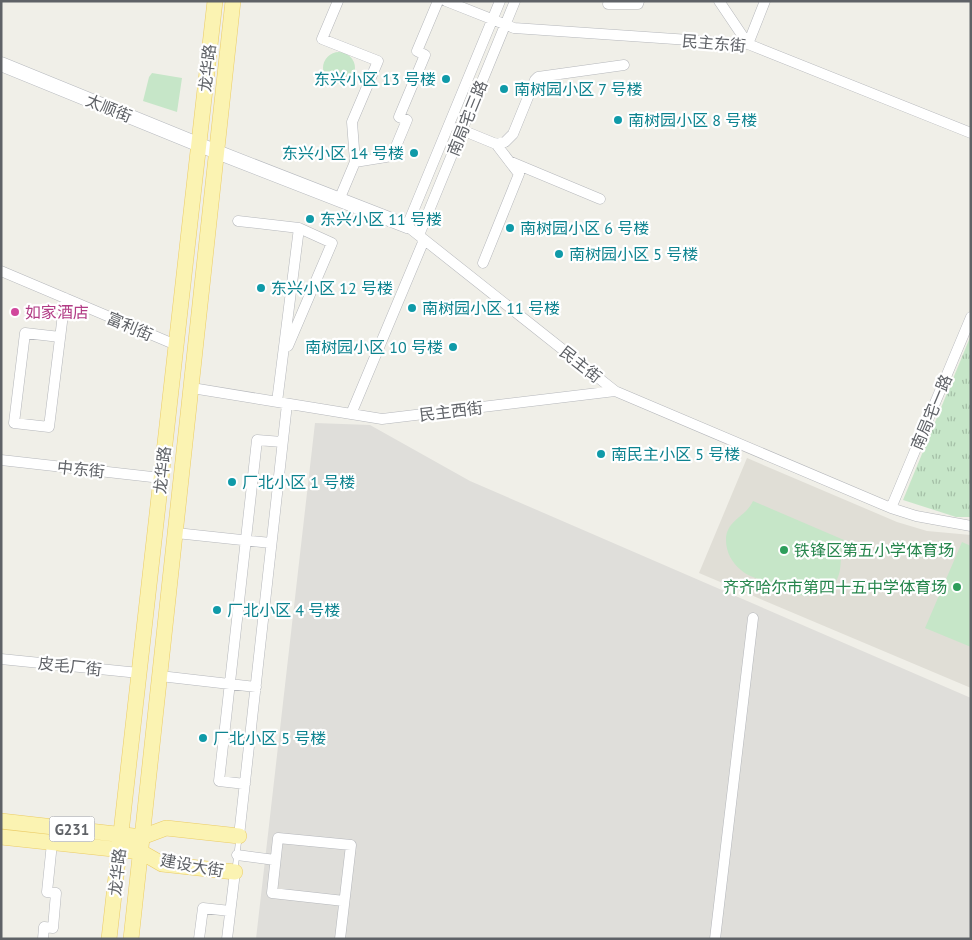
<svg xmlns="http://www.w3.org/2000/svg" width="972" height="940" font-family="'PT Sans','Noto Sans SC',sans-serif">
	<style>
		.industrial { fill: #dfdeda }
		.education { fill: #e0ded6 }
		.green { fill: #c6e6c8 }
		.park { fill: url(#park-tufts) }
		.lines { fill: none; stroke-linecap: round; stroke-linejoin: round }
		.lane-casing { stroke: #b5b7bb; stroke-width: 6 }
		.street-casing { stroke: #b5b7bb; stroke-width: 11 }
		.secondary-casing { stroke: #b6b9be; stroke-width: 15 }
		.primary-casing { stroke: #ebcc66; stroke-width: 16 }
		.lane { stroke: #fff; stroke-width: 5 }
		.street { stroke: #fff; stroke-width: 10 }
		.secondary { stroke: #fff; stroke-width: 14 }
		.primary { stroke: #fbf3b2; stroke-width: 15 }
		.culture-dot { fill: #0f9aa8; stroke: #fff; stroke-width: 2 }
		.hotel-dot { fill: #d1479c; stroke: #fff; stroke-width: 2 }
		.leisure-dot { fill: #2e9e5b; stroke: #fff; stroke-width: 2 }
		.labels { text-anchor: middle; dominant-baseline: central; stroke-width: 4.5; stroke-linejoin: round; paint-order: stroke }
		.shield { fill: #fff; stroke: #8f9195; stroke-width: 1 }
		.shield-label { font-size: 15px; font-weight: bold; fill: #5f6267 }
		.street-label { font-size: 16px; fill: #5f6267; stroke: #fff }
		.culture-label { font-size: 16px; fill: #0d838f; stroke: #fff; text-anchor: start }
		.hotel-label { font-size: 16px; fill: #b23c85; stroke: #fff; text-anchor: start }
		.leisure-label { font-size: 16px; fill: #27864d; stroke: #fff; text-anchor: start }
	</style>
	<defs>
		<pattern id="park-tufts" width="24" height="20" patternUnits="userSpaceOnUse" patternTransform="scale(1.25)"><rect width="24" height="20" fill="#c6e6c8"/><path d="M3 7l-1-3M5 7V3M7 7l1-3M15 17l-1-3M17 17v-4M19 17l1-3" fill="none" stroke="#a4bea6"/></pattern>
	</defs>
	<rect width="100%" height="100%" fill="#f0efe8"/>
	<path class="industrial" d="M315 423 370 425 470 481 971 698V939H256Z"/>
	<path class="education" d="M747 458 897 522 927 531 971 535V688L699 573Z"/>
	<path class="green" d="M323 68a16 16 0 1 1 32 0a16 16 0 1 1-32 0Z
		M152 73 182 78 177 112 143 101 149 77Z
		M753 501 844 540C838 555 845 574 832 586 811 606 786 591 765 582 757 578 747 576 741 570 732 563 726 552 726 540 726 520 746 517 753 501Z
		M962 542 971 546V647L925 628Z"/>
	<path class="park" d="M971 335V517H956L903 500Z"/>
	<g class="lines">
		<defs>
			<path id="lane" d="M235 869 239 838"/>
			<path id="street" d="M338 1 322 39 378 61 352 122 355 162 339 200
				M446 1 514 28 748 44 971 133
				M500 1 407 226 615 391 891 508 916 516 971 526
				M719 1 748 44
				M608 4H638L639 1
				M748 44 765 1
				M457 128 496 144 505 142 513 134 535 80 538 77 624 65
				M509 161 600 199
				M355 162 392 156 407 120 399 117 425 55 417 51 438 1
				M238 221 299 228 277 402
				M419 235 515 1
				M483 263 519 174 496 144
				M1 271 176 345
				M60 337 25 333 14 423 49 427 65 298
				M288 346 332 243 299 228
				M192 388 382 419 615 391
				M351 414 424 240
				M1 460 161 478
				M891 508 971 317
				M176 533 271 543
				M1 659 139 673
				M160 676 256 687
				M245 784 219 781 257 440 282 442
				M239 836 287 404
				M237 855 275 860
				M43 939 44 927 53 928 56 893 47 892 52 843
				M199 939 203 908 230 911
				M227 939 235 872
				M340 939 351 845 278 838 272 893 344 901
				M715 939 753 618"/>
			<path id="secondary" d="M1 64 217 152 407 226"/>
			<path id="primary" d="M1 821 142 837 166 828 239 836
				M1 837 141 852 162 864 235 872
				M109 939 215 1
				M131 939 233 1"/>
		</defs>
		<use href="#lane" class="lane-casing"/>
		<use href="#street" class="street-casing"/>
		<use href="#secondary" class="secondary-casing"/>
		<use href="#primary" class="primary-casing"/>
		<use href="#lane" class="lane"/>
		<use href="#street" class="street"/>
		<use href="#secondary" class="secondary"/>
		<use href="#primary" class="primary"/>
	</g>
	<g class="culture-dot">
		<circle cx="446" cy="79" r="5"/>
		<circle cx="504" cy="89" r="5"/>
		<circle cx="618" cy="120" r="5"/>
		<circle cx="414" cy="153" r="5"/>
		<circle cx="310" cy="219" r="5"/>
		<circle cx="510" cy="228" r="5"/>
		<circle cx="559" cy="254" r="5"/>
		<circle cx="261" cy="288" r="5"/>
		<circle cx="412" cy="308" r="5"/>
		<circle cx="453" cy="347" r="5"/>
		<circle cx="601" cy="454" r="5"/>
		<circle cx="232" cy="482" r="5"/>
		<circle cx="217" cy="610" r="5"/>
		<circle cx="203" cy="738" r="5"/>
	</g>
	<circle class="hotel-dot" cx="15" cy="312" r="5"/>
	<g class="leisure-dot">
		<circle cx="784" cy="550" r="5"/>
		<circle cx="957" cy="587" r="5"/>
	</g>
	<g class="labels">
		<rect class="shield" x="49.5" y="816.5" width="45" height="25" rx="4"/>
		<g class="shield-label">
			<text x="72" y="829">G231</text>
		</g>
		<g class="street-label">
			<text transform="translate(714 43) rotate(5)">民主东街</text>
			<text transform="translate(207 68) rotate(-84)">龙华路</text>
			<text transform="translate(109 108) rotate(22)">太顺街</text>
			<text transform="translate(467 118) rotate(-68)">南局宅三路</text>
			<text transform="translate(130 326) rotate(23)">富利街</text>
			<text transform="translate(581 364) rotate(38)">民主街</text>
			<text transform="translate(451 411) rotate(-7)">民主西街</text>
			<text transform="translate(931 412) rotate(-67)">南局宅一路</text>
			<text transform="translate(81 469) rotate(6)">中东街</text>
			<text transform="translate(162 470) rotate(-84)">龙华路</text>
			<text transform="translate(70 666) rotate(6)">皮毛厂街</text>
			<text transform="translate(192 865) rotate(10)">建设大街</text>
			<text transform="translate(117 872) rotate(-84)">龙华路</text>
		</g>
		<g class="culture-label">
			<text x="436" y="79" text-anchor="end">东兴小区 13 号楼</text>
			<text x="514" y="89">南树园小区 7 号楼</text>
			<text x="628" y="120">南树园小区 8 号楼</text>
			<text x="404" y="153" text-anchor="end">东兴小区 14 号楼</text>
			<text x="320" y="219">东兴小区 11 号楼</text>
			<text x="520" y="228">南树园小区 6 号楼</text>
			<text x="569" y="254">南树园小区 5 号楼</text>
			<text x="271" y="288">东兴小区 12 号楼</text>
			<text x="422" y="308">南树园小区 11 号楼</text>
			<text x="443" y="347" text-anchor="end">南树园小区 10 号楼</text>
			<text x="611" y="454">南民主小区 5 号楼</text>
			<text x="242" y="482">厂北小区 1 号楼</text>
			<text x="227" y="610">厂北小区 4 号楼</text>
			<text x="213" y="738">厂北小区 5 号楼</text>
		</g>
		<g class="hotel-label">
			<text x="25" y="312">如家酒店</text>
		</g>
		<g class="leisure-label">
			<text x="794" y="550">铁锋区第五小学体育场</text>
			<text x="947" y="587" text-anchor="end">齐齐哈尔市第四十五中学体育场</text>
		</g>
	</g>
	<rect width="972" height="940" fill="none" stroke="#5f6267" stroke-width="5"/>
</svg>
